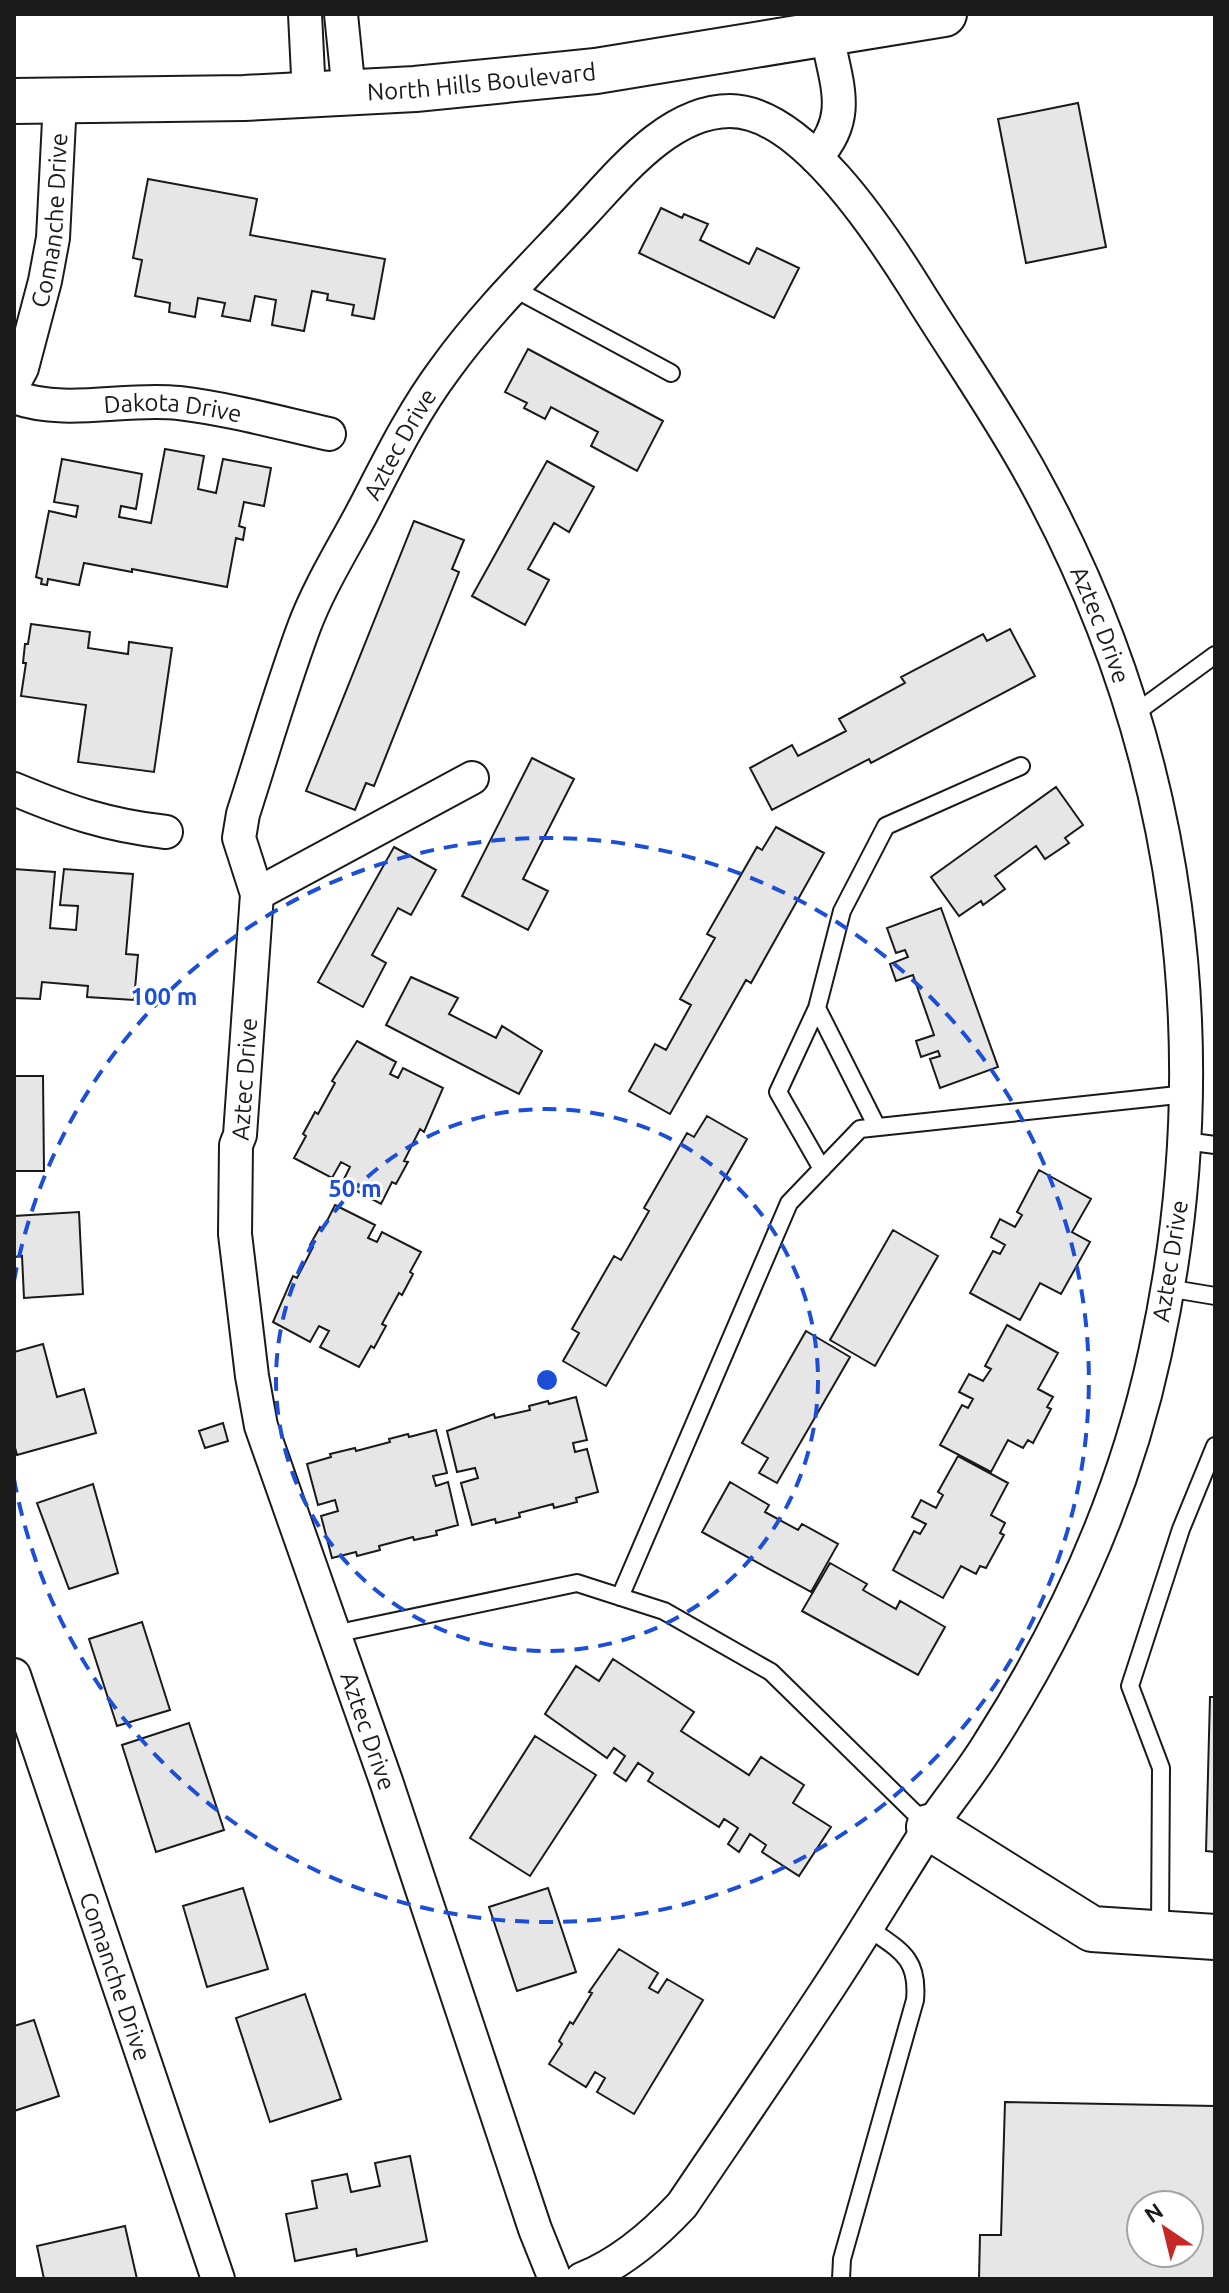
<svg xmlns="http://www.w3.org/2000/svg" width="1229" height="2293" font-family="Ubuntu,sans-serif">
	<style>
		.building { fill: #e6e6e6; stroke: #1a1a1a; stroke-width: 2; fill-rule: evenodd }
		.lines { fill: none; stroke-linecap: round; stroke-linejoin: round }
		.lane-casing { stroke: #1a1a1a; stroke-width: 20 }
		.street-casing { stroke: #1a1a1a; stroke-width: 36 }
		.secondary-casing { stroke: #1a1a1a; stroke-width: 48 }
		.lane { stroke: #fff; stroke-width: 16 }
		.street { stroke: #fff; stroke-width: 32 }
		.secondary { stroke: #fff; stroke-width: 44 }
		.ring { fill: none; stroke: #1d4ed8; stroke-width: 4; stroke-dasharray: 14 10 }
		.labels { text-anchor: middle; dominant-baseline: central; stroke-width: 6; stroke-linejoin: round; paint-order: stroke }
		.street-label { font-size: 24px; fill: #1a1a1a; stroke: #fff }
		.centre { fill: #1d4ed8; stroke: #fff; stroke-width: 4 }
		.ring-label { font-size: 24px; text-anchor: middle; font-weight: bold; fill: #1d4ed8; stroke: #fff; stroke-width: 6; stroke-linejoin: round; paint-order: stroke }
	</style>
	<rect width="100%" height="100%" fill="#fff"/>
	<path class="building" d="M1078 103 1106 247 1026 263 998 119Z
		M148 179 257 199 250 235 385 259 374 319 352 315 354 305 327 300 328 294 312 291 304 331 272 325 276 300 255 296 250 321 222 316 225 303 198 298 195 317 169 312 170 303 135 296 142 260 133 258Z
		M661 208 682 218 684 214 708 224 700 240 749 264 757 248 799 268 774 318 639 253Z
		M528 349 663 421 637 471 591 446 598 432 551 407 545 419 524 408 527 403 505 392Z
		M165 449 204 456 198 489 216 493 223 459 271 468 264 506 244 502 239 526 245 528 243 540 236 538 227 587 132 569V572L84 563 79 585 48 579 47 585 41 584 42 579 36 577 49 511 76 517 78 506 54 502 62 459 142 474 136 509 121 506 119 517 151 523Z
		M547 461 594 487 569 532 554 523 528 569 549 580 525 625 472 596Z
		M414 521 464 540 452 569 459 572 374 786 366 783 355 810 306 791Z
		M31 624 90 632 88 648 128 654 129 642 172 648 154 772 78 762 86 705 21 696 26 663H23L25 644H28Z
		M1010 629 1035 676 871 763 869 759 772 810 750 768 792 745 798 756 846 731 839 719 905 683 901 677 983 634 987 641Z
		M532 758 574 779 523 879 548 891 528 930 462 896Z
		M1056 787 1083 825 1065 838 1069 843 1045 859 1036 846 995 876 1005 889 983 905 981 901 959 916 931 877Z
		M776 827 824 853 751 983 746 980 670 1114 629 1091 655 1044 666 1050 691 1005 680 999 715 938 707 934 757 847 762 850Z
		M394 847 436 870 411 915 398 908 372 955 386 963 363 1007 318 982Z
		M14 869 55 872 50 928 76 930 78 906 60 905 64 869 133 874 126 954 138 955 134 1000 87 997 88 986 42 982 40 999 14 998Z
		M941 908 998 1067 940 1088 930 1059 940 1056 938 1051 921 1057 916 1041 934 1035 913 975 896 981 890 964 908 957 905 950 896 953 887 928Z
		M411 977 458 998 449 1014 496 1038 502 1026 542 1051 519 1094 386 1025Z
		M357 1041 396 1062 390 1074 398 1078 403 1068 443 1088 424 1132 420 1129 404 1161 408 1162 396 1184 392 1182 381 1204 342 1183 350 1167 341 1162 332 1178 294 1158 306 1136 303 1134 315 1112 318 1114 335 1083 332 1081Z
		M14 1076H43L44 1171H14Z
		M707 1116 747 1139 606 1386 563 1361 579 1333 572 1329 614 1256 621 1260 649 1211 644 1208 687 1133 694 1137Z
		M1039 1170 1091 1199 1072 1232 1090 1242 1061 1294 1040 1283 1020 1320 970 1293 993 1251 1000 1254 1005 1245 991 1237 1000 1219 1015 1227 1022 1215 1017 1212Z
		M335 1205 375 1225 368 1238 377 1242 382 1232 421 1252 410 1272 413 1274 402 1295 399 1293 382 1324 386 1326 374 1348 371 1346 359 1367 320 1347 329 1331 319 1326 310 1342 273 1322 293 1276 297 1278 313 1247 310 1245 320 1227 323 1229Z
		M79 1212 83 1294 24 1298 22 1256 14 1257V1216Z
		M893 1230 938 1256 875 1366 830 1340Z
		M1007 1325 1058 1353 1038 1389 1053 1397 1047 1407 1051 1409 1033 1443 1028 1440 1023 1448 1008 1440 991 1472 940 1445 962 1405 968 1408 973 1399 959 1392 969 1374 983 1381 991 1369 985 1366Z
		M806 1331 850 1357 777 1483 759 1473 768 1458 742 1443Z
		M43 1344 57 1397 84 1389 96 1433 17 1455 14 1444V1352Z
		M576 1397 587 1440 573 1443 575 1452 587 1449 598 1492 576 1498 577 1502 554 1508 553 1504 519 1513 520 1517 496 1523 495 1519 472 1525 461 1483 478 1478 475 1468 457 1472 447 1431 494 1414 495 1418 530 1410 529 1406 548 1401 549 1404Z
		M223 1423 228 1441 205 1448 199 1431Z
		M436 1430 447 1473 433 1476 436 1486 448 1482 458 1525 436 1531 437 1535 414 1540 413 1537 379 1546 380 1550 357 1556 356 1552 332 1558 321 1516 338 1511 335 1500 318 1505 307 1464 331 1457 330 1454 355 1448 356 1451 390 1442 389 1439 408 1434 409 1437Z
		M958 1456 1008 1483 991 1515 1005 1523 1000 1533 1004 1535 986 1568 980 1566 976 1574 961 1566 943 1598 893 1570 914 1531 920 1534 926 1524 912 1517 921 1500 936 1508 943 1495 938 1492Z
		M730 1482 769 1505 765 1512 798 1530 802 1524 838 1544 811 1592 702 1532Z
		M93 1484 118 1573 69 1589 37 1503Z
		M830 1563 867 1584 863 1590 896 1609 900 1601 945 1627 918 1675 802 1611Z
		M142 1622 170 1710 117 1726 89 1639Z
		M613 1659 694 1712 681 1731 749 1775 761 1757 804 1785 793 1803 831 1827 799 1876 762 1852 766 1845 750 1834 739 1852 728 1844 738 1828 724 1819 719 1827 648 1781 653 1773 638 1763 626 1781 614 1773 625 1756 614 1748 607 1758 545 1714 576 1666 599 1681Z
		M1210 1697H1215V1852L1206 1851Z
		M189 1723 224 1830 156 1852 122 1745Z
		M535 1736 596 1775 530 1876 470 1838Z
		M243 1888 268 1969 207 1987 183 1906Z
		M548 1888 576 1972 517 1991 489 1907Z
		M619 1949 658 1973 649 1988 658 1993 667 1979 703 2000 634 2114 597 2092 605 2078 595 2072 586 2087 549 2064 562 2044 559 2041 570 2022 573 2024 592 1993 589 1992Z
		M305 1994 341 2099 270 2122 236 2018Z
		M34 2020 59 2096 14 2111V2026Z
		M1005 2102 1215 2106V2279H979L980 2235H1001ZM1141 2205H1189V2253H1141Z
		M410 2156 427 2241 357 2256 356 2249 295 2261 286 2214 317 2208 312 2181 347 2174 351 2192 380 2186 375 2163Z
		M125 2226 137 2279H44L37 2246Z"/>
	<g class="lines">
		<defs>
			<path id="lane" d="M513 288 671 373
				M1134 714 1215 655
				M817 1008 842 911 886 826 1021 766
				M1185 1141 1215 1145
				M822 1169 778 1092 817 1008 877 1127
				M1167 1288 1215 1296
				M620 1597 789 1203 860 1129 1187 1094
				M334 1634 577 1583 664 1611 771 1672 928 1826
				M1160 1931 1161 1768 1130 1686 1181 1529 1215 1446
				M841 2279 842 2259 915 2000C919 1957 899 1950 867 1927"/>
			<g id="street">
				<path d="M305 14 309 95"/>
				<path d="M341 14 349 93"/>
				<path d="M816 157C853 117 836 84 827 35"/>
				<path id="s1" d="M14 383 22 368 45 281 53 238 60 101"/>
				<path id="s2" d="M14 397C67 416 124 397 179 403 229 409 280 423 329 434"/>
				<path d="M14 789C69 812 106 825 166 832"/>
				<path d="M257 894 472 778"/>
				<path id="s3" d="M14 1675 218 2279"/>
				<path id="s4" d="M555 2279 535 2229 386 1781 261 1426 252 1376 235 1234 236 1145 240 1135 257 894 239 838 243 814C263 752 281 689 304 627 319 587 343 549 363 511 388 463 412 413 445 369 486 312 538 262 586 210 623 170 671 111 730 111 801 111 880 232 914 286 954 351 999 414 1035 481 1182 750 1221 1054 1155 1353 1125 1492 1066 1623 990 1742 970 1775 945 1804 924 1836 889 1891 856 1947 819 2002 774 2070 728 2137 682 2205 654 2235 620 2264 582 2279"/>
			</g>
			<g id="secondary">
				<path id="s5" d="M14 101 244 98 415 89 596 71 944 14"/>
				<path d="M929 1827 1092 1929 1215 1937"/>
			</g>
		</defs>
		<use href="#lane" class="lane-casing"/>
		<use href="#street" class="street-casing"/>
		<use href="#secondary" class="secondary-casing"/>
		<use href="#lane" class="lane"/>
		<use href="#street" class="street"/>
		<use href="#secondary" class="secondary"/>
	</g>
	<g class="ring">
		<circle cx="547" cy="1380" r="271"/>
		<path d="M14 1281A542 542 0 1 1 14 1479"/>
	</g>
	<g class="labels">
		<g class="street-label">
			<text stroke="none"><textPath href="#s5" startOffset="468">North Hills Boulevard</textPath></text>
			<text stroke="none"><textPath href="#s1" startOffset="168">Comanche Drive</textPath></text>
			<text stroke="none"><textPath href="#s2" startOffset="160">Dakota Drive</textPath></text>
			<text stroke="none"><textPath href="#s4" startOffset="1924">Aztec Drive</textPath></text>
			<text stroke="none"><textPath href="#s4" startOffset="3054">Aztec Drive</textPath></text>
			<text stroke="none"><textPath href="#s4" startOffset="1252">Aztec Drive</textPath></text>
			<text transform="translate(1170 1261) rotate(-81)">Aztec Drive</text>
			<text transform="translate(368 1731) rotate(71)">Aztec Drive</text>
			<text stroke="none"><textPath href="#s3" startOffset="318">Comanche Drive</textPath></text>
		</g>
	</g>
	<circle cx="547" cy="1380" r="12" class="centre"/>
	<g class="ring-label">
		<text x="164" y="1005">100 m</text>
		<text x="355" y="1197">50 m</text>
	</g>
	<rect width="1229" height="2293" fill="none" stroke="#1a1a1a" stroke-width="32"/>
	<g transform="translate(1165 2229) rotate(325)"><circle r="38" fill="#ffffff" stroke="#a3a3a3" stroke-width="2"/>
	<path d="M0-6L14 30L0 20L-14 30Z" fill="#c62828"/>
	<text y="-12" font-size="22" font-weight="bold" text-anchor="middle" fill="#1a1a1a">N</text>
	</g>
</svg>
